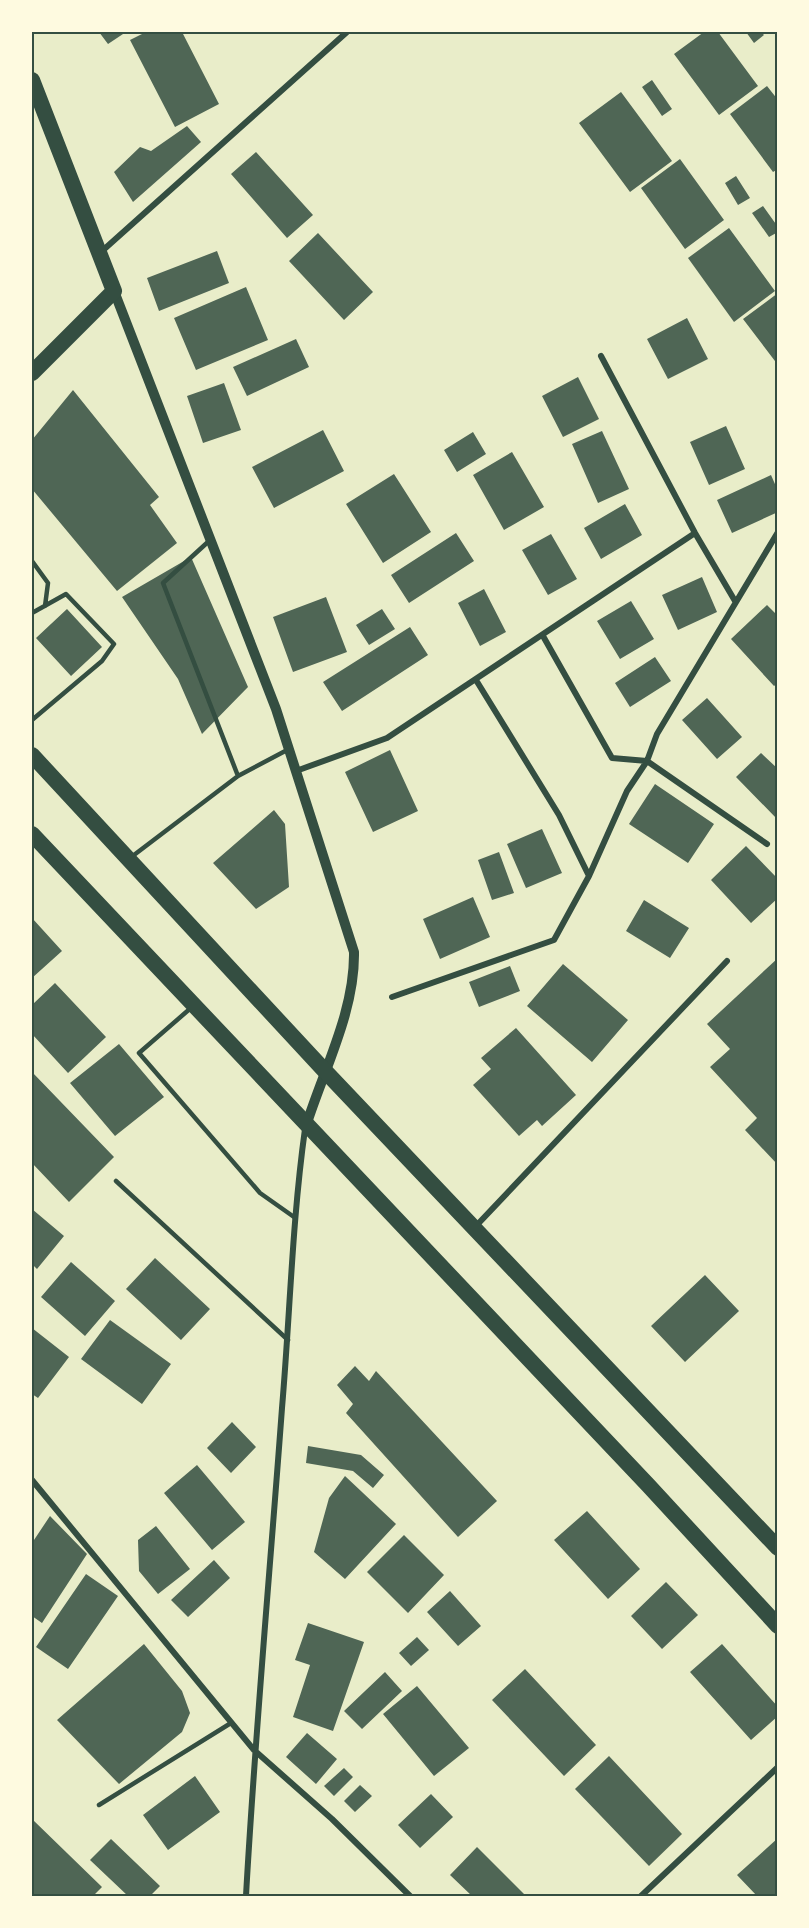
<svg xmlns="http://www.w3.org/2000/svg" width="809" height="1928" font-family="'Source Sans 3',sans-serif">
	<style>
		.building { fill: #4f6655 }
		.lines { fill: none; stroke-linecap: round; stroke-linejoin: round }
		.service { stroke: #344e41; stroke-width: 4.5 }
		.minor { stroke: #344e41; stroke-width: 6 }
		.tertiary { stroke: #344e41; stroke-width: 10 }
		.trunk { stroke: #344e41; stroke-width: 16 }
		.neatline { fill: none; stroke: #344e41; stroke-width: 2 }
	</style>
	<rect width="100%" height="100%" fill="#e9edc9"/>
	<path class="building" d="M99 32H126L108 44Z
		M146 32H182L219 104 175 127 130 40Z
		M704 32H718L758 86 719 115 674 54Z
		M746 32H761L764 35 754 43Z
		M652 80 672 109 662 116 642 87Z
		M767 86 778 100V169L773 172 730 114Z
		M621 92 672 161 630 192 579 123Z
		M187 126 201 142 133 202 114 172 140 147 151 151Z
		M256 152 313 215 287 238 231 174Z
		M680 159 724 220 685 249 641 188Z
		M736 176 750 198 738 205 725 183Z
		M763 206 778 227V232L769 237 752 213Z
		M729 228 775 291 734 322 688 258Z
		M318 233 373 292 344 320 289 261Z
		M217 251 229 283 159 311 147 278Z
		M246 287 268 340 196 370 174 318Z
		M778 293V365L743 319Z
		M687 318 708 359 668 379 647 339Z
		M296 339 309 367 247 396 233 367Z
		M578 377 599 419 563 437 542 396Z
		M224 383 241 430 203 443 187 396Z
		M73 390 159 497 150 505 177 543 117 591 32 489V440Z
		M726 426 745 469 709 485 690 442Z
		M323 430 344 471 274 508 252 467Z
		M602 431 629 489 598 503 572 444Z
		M473 432 486 454 457 472 444 450Z
		M512 452 544 507 504 530 473 475Z
		M394 474 431 532 383 563 346 504Z
		M771 475 778 491V512L732 533 717 500Z
		M625 504 642 535 601 559 584 528Z
		M456 533 474 561 409 603 391 575Z
		M551 534 577 579 548 595 522 550Z
		M191 557 248 687 202 734 178 679 122 597Z
		M702 577 717 612 678 630 662 595Z
		M484 589 506 632 480 646 458 603Z
		M326 597 347 652 293 672 273 617Z
		M631 601 654 639 620 659 597 621Z
		M767 605 778 616V683L774 686 731 639Z
		M67 609 102 647 71 676 36 638Z
		M382 609 395 629 369 645 356 625Z
		M410 627 428 655 342 711 323 682Z
		M655 657 671 681 630 707 615 683Z
		M707 698 742 737 717 759 682 720Z
		M390 750 418 811 373 832 345 772Z
		M761 753 778 769V820L736 777Z
		M655 784 714 824 688 863 629 824Z
		M274 810 285 824 289 887 256 909 213 863Z
		M542 829 562 873 526 888 507 844Z
		M746 846 778 879V898L751 923 711 880Z
		M499 852 514 893 492 900 478 860Z
		M473 897 490 937 440 959 423 919Z
		M644 900 689 928 670 958 626 931Z
		M32 918 62 951 32 978Z
		M778 958V1165L745 1130 757 1118 710 1067 730 1049 707 1024Z
		M563 964 628 1020 592 1062 527 1006Z
		M510 966 520 991 479 1007 469 982Z
		M55 983 106 1037 68 1073 32 1034V1005Z
		M516 1028 576 1095 542 1126 537 1120 519 1136 473 1085 491 1069 481 1058Z
		M119 1044 164 1097 115 1136 70 1083Z
		M32 1072 114 1157 69 1202 32 1163Z
		M32 1209 64 1236 37 1269 32 1264Z
		M155 1258 210 1309 181 1340 126 1289Z
		M71 1262 115 1301 85 1336 41 1297Z
		M705 1275 739 1311 685 1362 651 1326Z
		M110 1320 171 1364 142 1404 81 1359Z
		M32 1328 69 1357 38 1398 32 1394Z
		M355 1366 369 1381 376 1371 497 1501 458 1537 346 1413 353 1404 337 1385Z
		M232 1422 256 1447 231 1473 207 1448Z
		M308 1446 361 1455 384 1475 373 1488 353 1471 306 1463Z
		M197 1465 245 1522 212 1550 164 1493Z
		M345 1476 396 1524 345 1579 314 1552 329 1498Z
		M587 1511 640 1569 608 1599 554 1540Z
		M50 1516 87 1554 42 1623 32 1616V1543Z
		M156 1526 190 1569 158 1594 139 1571 138 1540Z
		M404 1535 444 1575 408 1613 367 1572Z
		M214 1560 230 1578 188 1617 171 1600Z
		M86 1574 118 1596 68 1669 36 1647Z
		M666 1582 698 1615 662 1649 631 1616Z
		M450 1591 481 1626 458 1646 427 1612Z
		M308 1623 364 1642 333 1731 293 1717 310 1665 295 1660Z
		M417 1637 429 1650 411 1666 399 1653Z
		M144 1644 182 1691 190 1713 182 1732 119 1784 57 1720Z
		M722 1644 778 1707V1716L751 1740 690 1672Z
		M525 1669 596 1745 564 1776 492 1700Z
		M385 1672 402 1691 362 1729 344 1711Z
		M417 1686 469 1748 434 1776 383 1714Z
		M307 1733 337 1759 316 1784 286 1757Z
		M609 1756 682 1834 649 1866 575 1789Z
		M344 1768 353 1777 334 1796 324 1786Z
		M195 1776 220 1812 168 1850 143 1815Z
		M360 1785 372 1796 355 1812 344 1801Z
		M431 1794 453 1817 420 1848 398 1825Z
		M32 1819 102 1887 93 1896H32Z
		M778 1838V1896H757L737 1875Z
		M111 1839 160 1886 150 1896H128L90 1860Z
		M477 1847 526 1896H472L450 1875Z"/>
	<g class="lines">
		<path class="service" d="M209 541 163 583 238 776
			M32 561 48 583 45 606
			M32 613 66 594 114 644 102 661 32 720
			M130 858 238 776 289 749
			M192 1007 139 1053 260 1193 294 1217
			M116 1181 288 1340
			M99 1805 231 1723"/>
		<path class="minor" d="M101 252 347 32
			M601 356 695 533 735 601
			M543 636 612 758 647 761 767 844
			M476 680 559 815 589 876
			M296 771 387 738 695 533
			M392 997 554 940 589 876 627 791 647 761 657 734 778 532
			M476 1226 727 961
			M32 1480 254 1750 332 1819 410 1896
			M246 1896C255 1734 270 1571 282 1408 290 1315 292 1222 305 1129
			M641 1896 778 1767"/>
		<path class="tertiary" d="M114 291 276 709 354 952C355 1011 324 1069 306 1126"/>
		<path class="trunk" d="M32 80 114 291 32 373
			M32 755 324 1070 778 1548
			M32 834 648 1485 778 1626"/>
	</g>
	<rect width="809" height="1928" fill="none" stroke="#fefae0" stroke-width="66"/>
	<rect x="33" y="33" width="743" height="1862" class="neatline"/>
</svg>
